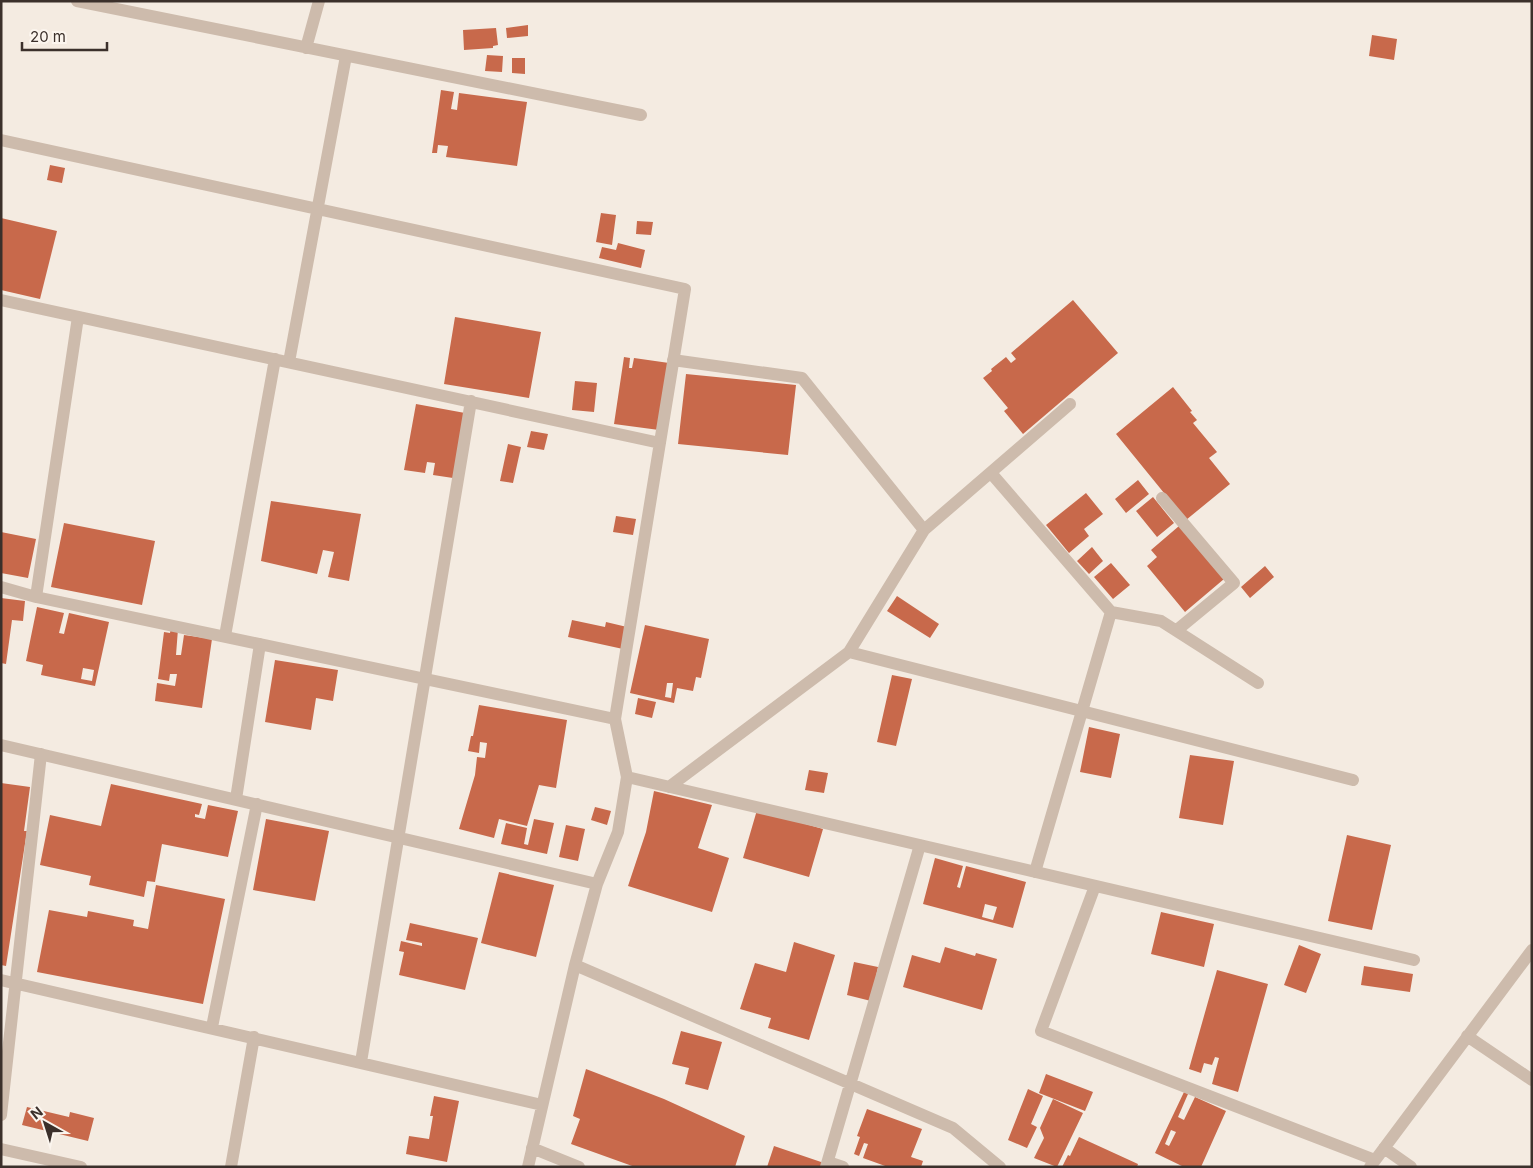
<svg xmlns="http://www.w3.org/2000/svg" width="1533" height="1168" font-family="Inter,sans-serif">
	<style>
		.building { fill: #c8694b; fill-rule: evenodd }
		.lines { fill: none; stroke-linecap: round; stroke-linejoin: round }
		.minor { stroke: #cdbbac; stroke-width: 12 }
	</style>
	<rect width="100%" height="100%" fill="#f4ebe1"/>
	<path class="building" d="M528 25V36L507 38 506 28Z
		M496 28 498 45 493 46V48L464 50 463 30Z
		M1372 35 1397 39 1394 60 1369 56Z
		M487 55 503 56 502 72 485 71Z
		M512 58H525V74L512 73Z
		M441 90 454 92 451 109 457 110 459 93 527 102 517 166 446 157 448 146 438 145 437 153H432Z
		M50 165 65 168 62 183 47 180Z
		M601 213 616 215 612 245 596 242Z
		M1 218 57 231 40 299 1 290Z
		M637 221 653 222 651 235 636 234Z
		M618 243 645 250 641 268 599 258 602 247 616 250Z
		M1073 300 1118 353 1023 434 1004 411 1008 408 983 378 992 371 991 369 1006 357 1011 363 1016 359 1011 353Z
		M455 317 541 332 529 398 444 384Z
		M624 357 630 358 629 368H632L634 358 669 363 659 430 614 424Z
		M686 374 796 385 788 455 678 444Z
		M575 381 597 383 594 412 572 410Z
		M1173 387 1192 411 1190 412 1197 420 1193 423 1217 452 1209 458 1230 484 1186 520 1116 434Z
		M416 404 465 413 453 478 433 475 435 463 427 462 425 473 404 470Z
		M531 431 548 434 544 450 527 447Z
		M508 444 521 447 513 483 500 481Z
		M1138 480 1149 494 1126 513 1115 499Z
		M1086 493 1103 514 1084 529 1089 536 1069 553 1046 525Z
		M1153 497 1174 523 1157 537 1136 511Z
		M271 501 361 514 349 581 328 577 334 552 323 550 317 574 261 561Z
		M616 516 636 519 633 535 613 532Z
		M64 523 155 541 142 605 51 587Z
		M1179 526 1224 579 1185 612 1147 566 1157 557 1151 550Z
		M1 532 36 539 28 578 1 573Z
		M1092 547 1103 561 1089 574 1077 561Z
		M1111 563 1130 585 1113 599 1094 577Z
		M1265 566 1274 577 1250 598 1241 587Z
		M897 596 939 624 930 638 887 611Z
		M1 598 25 601 23 621 12 620 6 664 1 663Z
		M37 607 64 613 59 633 64 634 69 613 109 622 95 686 41 675 43 665 26 661ZM83 668 94 670 92 681 81 679Z
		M572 620 605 627 606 622 627 627 623 649 568 637Z
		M645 625 709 639 701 678 696 677 693 691 677 688 674 703 630 693ZM667 683H673L671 698 665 697Z
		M171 628 178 629 176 655H181L184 635 212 639 202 708 155 701 157 683 175 686 177 674H170L169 681 158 679 164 632 170 633Z
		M275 660 338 670 333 701 316 698 311 730 265 722Z
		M892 675 912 679 896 746 877 742Z
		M638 698 656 702 652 718 635 714Z
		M479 705 567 720 556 788 539 785 527 826 499 819 494 838 459 829 475 775 477 757 485 758 487 743 480 742 479 753 468 751 471 736H473Z
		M1089 727 1120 734 1111 778 1080 772Z
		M1190 755 1234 761 1223 825 1179 818Z
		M809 770 828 773 824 793 805 790Z
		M1 783 30 787 24 831H27L6 966 1 965Z
		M111 784 202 804 199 815 195 814V817L205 819 208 805 238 811 228 857 162 844 155 882 147 881 144 897 89 885 91 876 40 865 50 815 101 826Z
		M654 791 712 805 698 848 729 858 712 912 628 886 646 832Z
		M595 807 611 811 607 825 591 820Z
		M757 810 823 829 809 877 743 858Z
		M266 819 329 831 315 901 253 890Z
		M534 819 554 823 547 854 501 844 506 823 527 828 524 844 528 845Z
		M566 825 585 829 578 861 559 857Z
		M1347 835 1391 845 1372 930 1328 921Z
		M935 858 963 866 957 887 960 888 966 866 1026 882 1013 928 923 904ZM985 904 997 907 993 920 982 917Z
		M499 872 554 885 536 957 481 943Z
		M156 885 225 899 203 1004 37 972 49 910 87 917 88 911 134 920 133 926 148 929Z
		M1161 912 1214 924 1204 967 1151 954Z
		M410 923 478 938 465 990 399 975 404 952 399 951 401 941 422 946V943L406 940Z
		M794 942 835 955 809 1040 768 1028 771 1018 740 1009 755 963 786 972Z
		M1299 945 1321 954 1306 993 1284 985Z
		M945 947 975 956 976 953 997 959 982 1010 903 987 912 955 940 963Z
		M854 962 878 967 871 1001 847 995Z
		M1364 966 1413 974 1410 992 1361 985Z
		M1217 970 1268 984 1238 1092 1212 1084 1219 1058 1215 1057 1212 1065 1204 1063 1201 1073 1189 1069Z
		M681 1031 722 1042 708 1090 685 1084 689 1068 672 1064Z
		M586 1069 664 1099 745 1136 735 1167H635L571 1144 580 1119 573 1116Z
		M1046 1074 1093 1092 1085 1111 1039 1093Z
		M1028 1089 1043 1096 1031 1124 1037 1127 1027 1148 1008 1140Z
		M1184 1092 1188 1094 1178 1117 1184 1120 1195 1097 1226 1111 1201 1167H1184L1155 1153ZM1171 1130 1176 1132 1169 1146 1165 1144Z
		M434 1096 459 1101 447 1162 406 1154 409 1136 429 1139 433 1116H430Z
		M1053 1099 1083 1113 1057 1167 1034 1158 1044 1138 1040 1128Z
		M27 1107 69 1117 70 1112 94 1118 88 1141 22 1125Z
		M867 1109 922 1129 911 1157 923 1161 921 1167H888L863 1158 868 1144 864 1143 859 1156 854 1154 860 1137 857 1136Z
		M1079 1137 1138 1164 1137 1167H1062L1068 1155 1070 1156Z
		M774 1146 824 1163 823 1167H767Z"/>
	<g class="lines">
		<path class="minor" d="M77 1 641 115
			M306 48 319 1
			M1 140 685 289 615 719 627 777 618 832 597 884 575 965 528 1167
			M1 300 660 443
			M673 360 802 378 924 530
			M289 362 346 56
			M991 473 1111 612 1161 621 1258 683
			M1162 498 1234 583 1177 630
			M1 587 36 597 615 719
			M36 597 78 317
			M225 636 275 359
			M849 652 1353 780
			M1 745 597 884
			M627 777 1414 960
			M669 787 849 652 924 530 1070 404
			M236 799 260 644
			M1035 872 1111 612
			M1095 886 1041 1031 1375 1160
			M575 965 953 1128 1000 1167
			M1 980 542 1105
			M212 1027 257 804
			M1467 1036 1532 1080
			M361 1062 471 401
			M1 1115 41 754
			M532 1148 579 1167
			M1384 1148 1411 1167
			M1 1149 81 1167
			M828 1162 843 1167
			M231 1167 254 1037
			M826 1167 920 845
			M1370 1167 1532 950"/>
	</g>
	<rect width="1533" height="1168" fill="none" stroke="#3b302b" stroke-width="5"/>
	<g transform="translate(45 1123) rotate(321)" stroke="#fbf5ee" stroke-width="4" paint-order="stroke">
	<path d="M0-4L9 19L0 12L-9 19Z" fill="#3b302b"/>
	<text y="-8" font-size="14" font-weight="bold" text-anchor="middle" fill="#3b302b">N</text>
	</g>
	<path d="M22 42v8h85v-8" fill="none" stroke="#3b302b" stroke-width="2.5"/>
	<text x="30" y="42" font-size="15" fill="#3b302b" stroke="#fbf5ee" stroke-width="4" paint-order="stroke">20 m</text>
</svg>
